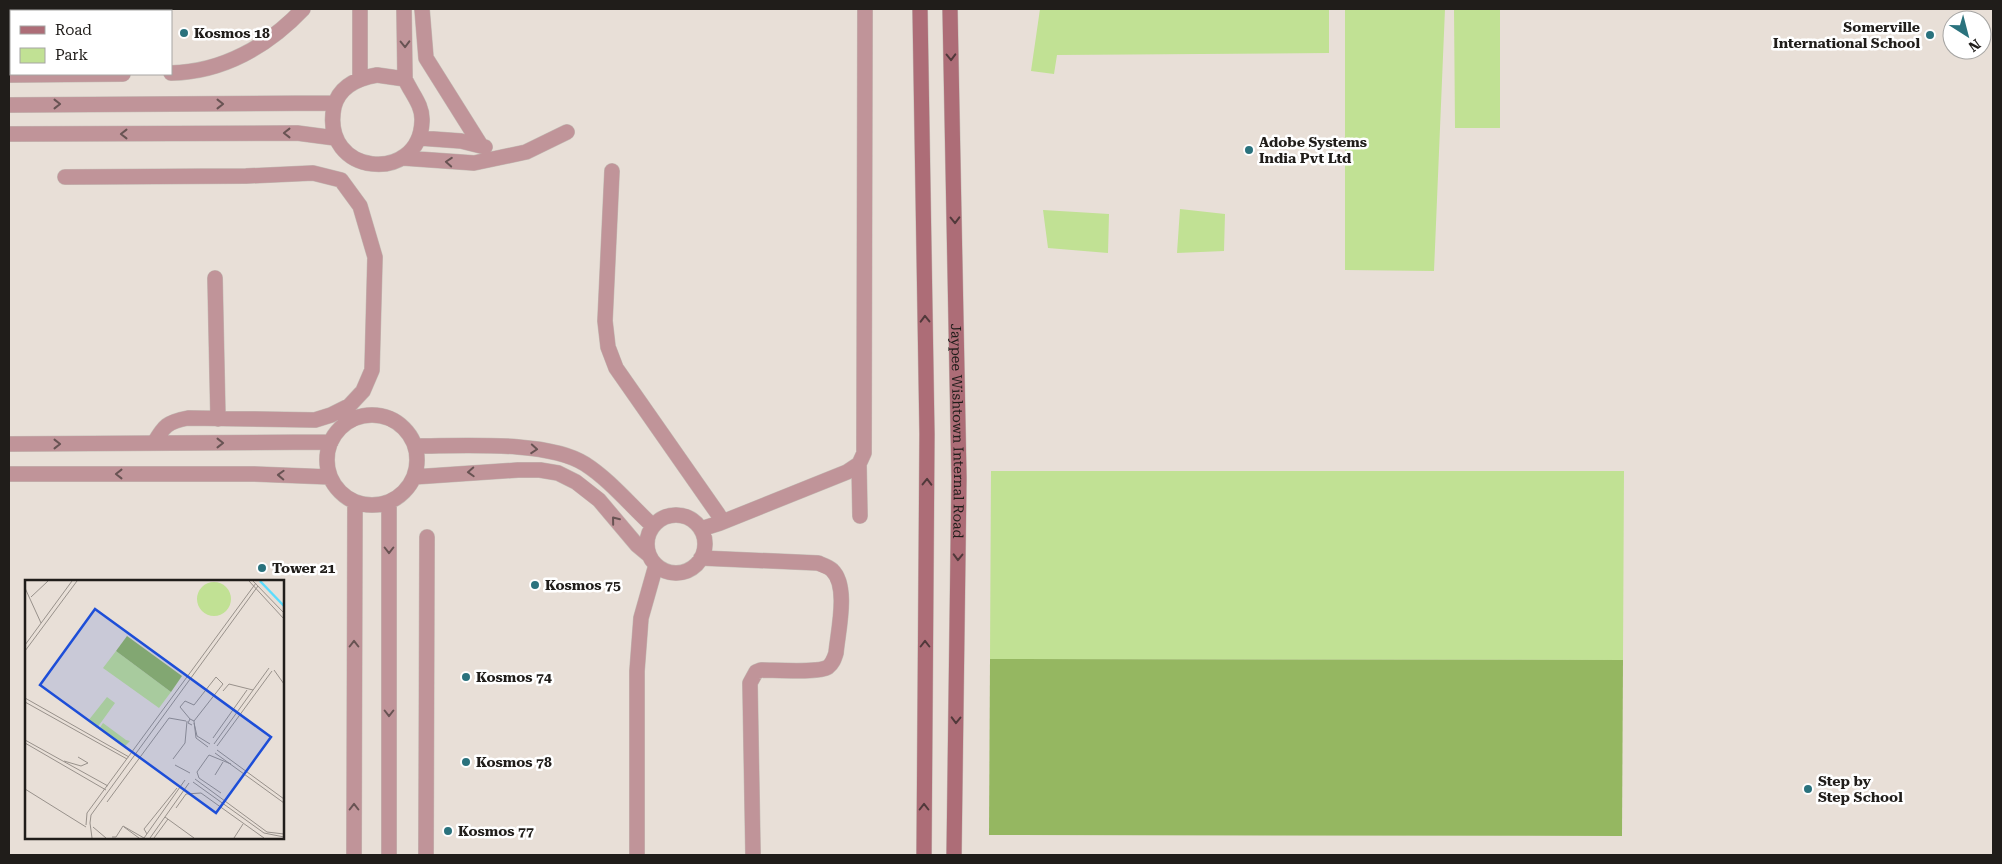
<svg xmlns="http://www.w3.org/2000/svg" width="2002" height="864" font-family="'Roboto Serif',serif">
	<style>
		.green { fill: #c1e194 }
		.forest { fill: #95b761 }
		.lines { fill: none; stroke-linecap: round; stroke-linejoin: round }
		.street-casing { stroke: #c4bcb5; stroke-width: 16 }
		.secondary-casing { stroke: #c4bcb5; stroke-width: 16 }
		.street { stroke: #c09499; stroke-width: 15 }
		.secondary { stroke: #ad6d77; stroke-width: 15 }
		.oneway { stroke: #685353 }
		.oneway2 { stroke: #51393b }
		.poi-dot { fill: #2a727d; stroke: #fff; stroke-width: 2 }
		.labels { text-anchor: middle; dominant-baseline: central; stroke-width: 5; stroke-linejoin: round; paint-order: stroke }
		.poi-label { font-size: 14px; font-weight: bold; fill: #201d1a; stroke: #fff; text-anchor: start }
		.street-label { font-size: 14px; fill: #201d1a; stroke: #fff }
		.inset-river { fill: none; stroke: #5ddcfd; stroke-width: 2.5 }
		.inset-road { fill: none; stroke: #98918b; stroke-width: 1 }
		.view { fill: #1d4ed8; fill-opacity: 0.15; stroke: #1d4ed8; stroke-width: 2.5 }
		.inset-edge { fill: none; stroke: #201d1a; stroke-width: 2.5 }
	</style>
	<rect width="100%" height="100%" fill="#e8dfd7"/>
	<path class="green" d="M1040 9H1329V53L1057 55 1054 74 1031 71Z
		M1345 9H1445L1434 271 1345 270Z
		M1454 9H1500V128H1455Z
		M1180 209 1225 214 1224 251 1177 253Z
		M1043 210 1109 214 1108 253 1048 248Z
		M991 471H1624L1623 660 990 659Z"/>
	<path class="forest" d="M990 659 1623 660 1622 836 989 835Z"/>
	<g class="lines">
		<defs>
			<path id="street" d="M360 9V78
				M404 9 405 79
				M422 9 426 58 480 144
				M171 73C223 72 268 46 303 9
				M9 75 123 74
				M377 75 405 79C411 93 423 105 422 121 420 185 320 176 334 107 339 86 359 78 377 75Z
				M9 105 335 103
				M9 134 297 133 335 138
				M419 138 461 141 485 147
				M403 158 474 163 526 152 567 132
				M612 171 605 321 608 347 616 368 718 514 721 519 720 523 701 529
				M65 177 246 176 313 173 341 180 360 206 375 257 372 370 363 391 349 406 331 415 315 420 188 418C167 422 164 426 154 443
				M215 278 218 419
				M327 460a45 45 0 1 1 90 0a45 45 0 1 1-90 0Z
				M9 444 331 442
				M415 446C461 446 548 440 585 464 610 480 631 506 653 526
				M859 464 860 516
				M9 474H253L330 477
				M414 477 518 470H540L558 473 576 482 599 500 637 545 649 555
				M647 544a29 29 0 1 1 58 0a29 29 0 1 1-58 0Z
				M720 523 847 472 859 464 864 453 865 9
				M701 558 818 563C823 565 829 567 832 570 849 586 838 631 836 653 834 659 833 663 828 667 819 673 775 670 761 670L756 672 750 683 753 855
				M354 855 355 502
				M389 855V502
				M426 855 427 537
				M637 855V671L641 618 656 565"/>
			<g id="secondary">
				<path d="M920 9 927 434 924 855"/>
				<path id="s1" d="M950 9 959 478 954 855"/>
			</g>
		</defs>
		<use href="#street" class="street-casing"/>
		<use href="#secondary" class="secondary-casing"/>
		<use href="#street" class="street"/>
		<use href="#secondary" class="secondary"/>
	</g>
	<defs><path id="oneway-chevron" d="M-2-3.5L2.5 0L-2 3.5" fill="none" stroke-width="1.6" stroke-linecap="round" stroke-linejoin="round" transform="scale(1.25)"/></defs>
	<g class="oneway">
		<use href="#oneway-chevron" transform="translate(405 44) rotate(89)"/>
		<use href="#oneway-chevron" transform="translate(57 104)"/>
		<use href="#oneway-chevron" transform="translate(220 104)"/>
		<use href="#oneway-chevron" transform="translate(287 133) rotate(180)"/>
		<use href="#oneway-chevron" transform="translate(124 134) rotate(180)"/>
		<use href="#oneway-chevron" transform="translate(449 162) rotate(-176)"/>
		<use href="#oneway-chevron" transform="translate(220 443)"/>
		<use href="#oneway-chevron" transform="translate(57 444)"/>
		<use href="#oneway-chevron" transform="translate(534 449) rotate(4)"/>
		<use href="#oneway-chevron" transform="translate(471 472) rotate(177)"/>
		<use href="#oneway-chevron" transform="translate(119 474) rotate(-180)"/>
		<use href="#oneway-chevron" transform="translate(281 475) rotate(-178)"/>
		<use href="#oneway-chevron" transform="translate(615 520) rotate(-129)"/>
		<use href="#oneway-chevron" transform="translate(389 550) rotate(90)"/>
		<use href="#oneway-chevron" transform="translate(354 644) rotate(-90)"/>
		<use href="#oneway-chevron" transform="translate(389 713) rotate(90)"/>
		<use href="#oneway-chevron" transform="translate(354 807) rotate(-90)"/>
	</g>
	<g class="oneway2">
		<use href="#oneway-chevron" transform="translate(951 57) rotate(89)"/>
		<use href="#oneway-chevron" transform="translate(955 220) rotate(89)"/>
		<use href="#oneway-chevron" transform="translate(925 319) rotate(-91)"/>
		<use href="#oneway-chevron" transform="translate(927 482) rotate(-89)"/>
		<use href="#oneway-chevron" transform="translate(958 557) rotate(91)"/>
		<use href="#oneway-chevron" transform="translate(925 644) rotate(-90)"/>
		<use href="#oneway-chevron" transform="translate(956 720) rotate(91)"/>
		<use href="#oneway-chevron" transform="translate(924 807) rotate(-90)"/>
	</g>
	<g class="poi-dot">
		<circle cx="184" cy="33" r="5"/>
		<circle cx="1930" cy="35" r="5"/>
		<circle cx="1249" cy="150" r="5"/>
		<circle cx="262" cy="568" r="5"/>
		<circle cx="535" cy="585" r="5"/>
		<circle cx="466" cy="677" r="5"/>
		<circle cx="466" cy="762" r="5"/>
		<circle cx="1808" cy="789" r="5"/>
		<circle cx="448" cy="831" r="5"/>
	</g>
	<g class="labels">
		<g class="poi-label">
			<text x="1920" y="27" text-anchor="end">Somerville<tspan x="1920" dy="16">International School</tspan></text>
			<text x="194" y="33">Kosmos 18</text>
			<text x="1259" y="142">Adobe Systems<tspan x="1259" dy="16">India Pvt Ltd</tspan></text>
			<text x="272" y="568">Tower 21</text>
			<text x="545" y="585">Kosmos 75</text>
			<text x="476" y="677">Kosmos 74</text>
			<text x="476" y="762">Kosmos 78</text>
			<text x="1818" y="781">Step by<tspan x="1818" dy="16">Step School</tspan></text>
			<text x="458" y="831">Kosmos 77</text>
		</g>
		<g class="street-label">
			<text stroke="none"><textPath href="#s1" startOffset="422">Jaypee Wishtown Internal Road</textPath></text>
		</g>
	</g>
	<g transform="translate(25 580)">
		<rect width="259" height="259" fill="#e8dfd7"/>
		<path d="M172 19a17 17 0 1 1 34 0a17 17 0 1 1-34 0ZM91 71 146 112 134 128 78 88ZM82 117 90 123 72 148 63 141ZM78 143 101 160 105 161 100 166 88 159 74 149Z" fill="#c1e194"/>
		<path d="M102 56 157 96 146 112 91 71Z" fill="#95b761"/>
		<path class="inset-river" d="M235 1 259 26"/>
		<path class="inset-road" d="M224 1 259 39M228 1 259 33M0 8 16 43M6 17 23 1M0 65 47 1M0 71 52 1M249 90 259 104M198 111 204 104 228 110M0 118 104 177M0 122 102 179M165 139 155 127 160 121 169 125 191 97 198 104 169 141M169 143 172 156 185 164M167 145 163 143 165 139 169 141 171 158 183 167M188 158 222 110M0 160 83 206M0 163 81 210M189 164 244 88M192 166 247 91M192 170 259 219M190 173 259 223M148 179 160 163 162 141M39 181 56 186 63 183 53 177M150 185 165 193M190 195 198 182M170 199 242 252 259 254M168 202 239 253 259 257M0 209 61 247M196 213 174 198 172 192 184 175 206 184M82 222 144 138 161 141M151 228 161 214 176 213 239 258M140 237 169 258M65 243 66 235 233 6M65 243 67 258M61 245 62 233 231 3M98 246 119 258 160 200M68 247 81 258M99 247 114 258M122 254 119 249 152 208M87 257H91L98 246M125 258 164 203M129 258 143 239M209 258 218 244"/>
		<path class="view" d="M70 29 246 157 191 233 15 105Z"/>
		<rect width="259" height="259" class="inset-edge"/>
	</g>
	<rect width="2002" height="864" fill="none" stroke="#201d1a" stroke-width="20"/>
	<rect x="10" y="10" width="162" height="65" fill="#ffffff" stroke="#a6a5a3"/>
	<rect x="20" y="26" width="25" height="8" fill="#ad6d77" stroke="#a6a5a3"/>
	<text x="55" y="35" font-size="15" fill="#201d1a">Road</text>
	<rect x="20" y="48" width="25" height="15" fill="#c1e194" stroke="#a6a5a3"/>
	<text x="55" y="60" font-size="15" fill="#201d1a">Park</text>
	<g transform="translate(1967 35) rotate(144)"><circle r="24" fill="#ffffff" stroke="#a6a5a3"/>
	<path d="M0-4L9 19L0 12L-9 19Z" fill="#2a727d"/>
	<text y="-8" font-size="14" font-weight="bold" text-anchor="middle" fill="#201d1a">N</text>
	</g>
</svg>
